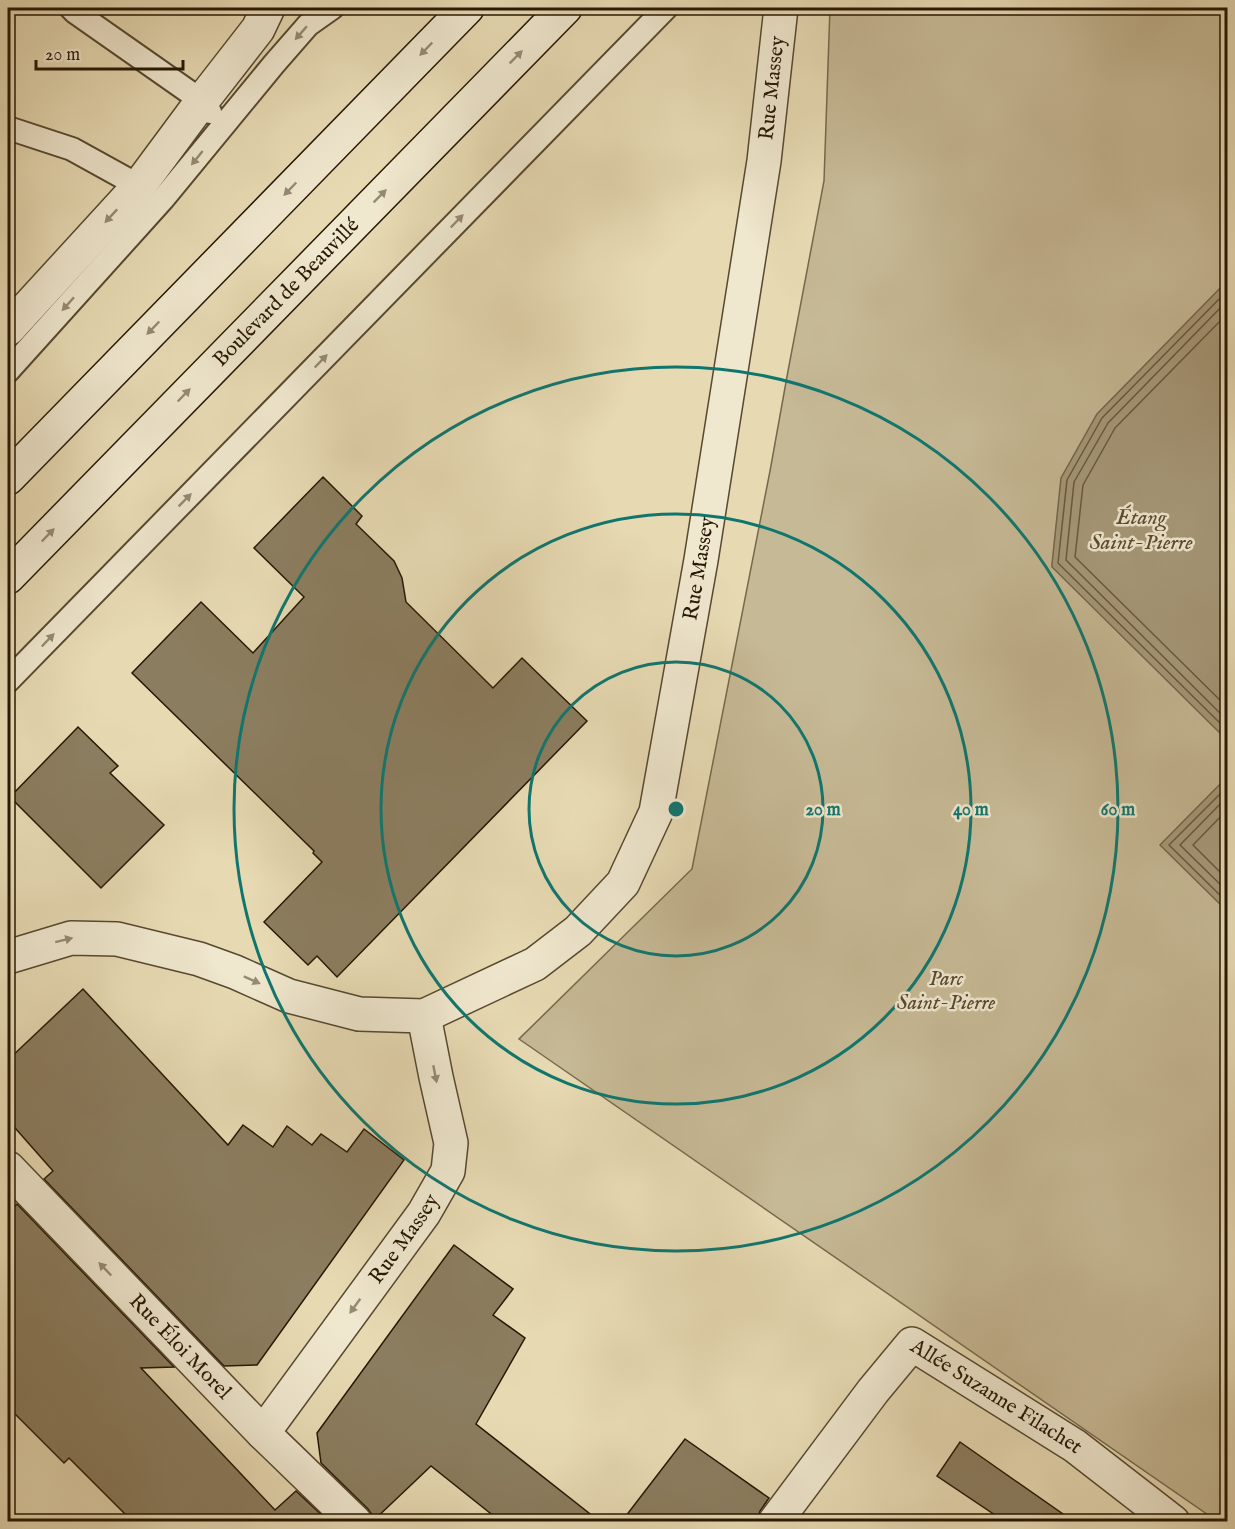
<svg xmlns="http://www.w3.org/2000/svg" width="1235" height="1529" font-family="'IM FELL English',serif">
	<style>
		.green { fill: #c6b995; stroke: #76684c; stroke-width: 1.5 }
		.water { fill: #a69878; stroke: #73654a; stroke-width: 1.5 }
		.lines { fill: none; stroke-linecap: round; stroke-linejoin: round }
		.shore { stroke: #66583e; stroke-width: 1.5 }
		.building { fill: #8b7d5f; stroke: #271804; stroke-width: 1.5 }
		.service-casing { stroke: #574830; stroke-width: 26 }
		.minor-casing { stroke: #574830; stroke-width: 36 }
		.secondary-casing { stroke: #271804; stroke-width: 36 }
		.service { stroke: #efe7ce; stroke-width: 22 }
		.minor { stroke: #efe7ce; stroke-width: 33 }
		.secondary { stroke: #efe7ce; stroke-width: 33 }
		.oneway { fill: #958a73 }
		.ring { fill: none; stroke: #0f766e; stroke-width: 3 }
		.labels { text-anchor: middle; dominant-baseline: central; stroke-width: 5; stroke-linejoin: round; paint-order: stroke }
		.street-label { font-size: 21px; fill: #271804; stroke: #efe7ce }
		.park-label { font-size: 21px; font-style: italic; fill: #574830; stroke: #efe7ce }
		.water-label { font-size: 22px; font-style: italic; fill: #5a4b32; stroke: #efe7ce }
		.centre { fill: #0f766e; stroke: #efe7ce; stroke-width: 3 }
		.ring-label { font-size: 18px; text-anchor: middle; font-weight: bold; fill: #0f766e; stroke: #efe7ce; stroke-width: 5; stroke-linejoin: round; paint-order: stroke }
	</style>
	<rect width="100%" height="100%" fill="#e7dab3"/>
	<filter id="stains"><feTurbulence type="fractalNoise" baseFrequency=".00333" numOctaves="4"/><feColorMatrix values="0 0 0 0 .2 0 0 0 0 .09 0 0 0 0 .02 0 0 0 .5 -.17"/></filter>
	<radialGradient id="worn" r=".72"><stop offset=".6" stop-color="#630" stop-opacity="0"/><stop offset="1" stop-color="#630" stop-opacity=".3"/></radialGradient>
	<path class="green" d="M830 8H1227V1521H1217L519 1039 692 869 770 471 788 371 824 181Z"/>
	<path class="water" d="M1227 281V740L1052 567V564L1061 478 1097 414Z
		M1227 777V911L1160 845Z"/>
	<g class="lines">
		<path class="shore" d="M1228 290 1102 418 1067 480 1058 563 1228 731
			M1228 300 1108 423 1074 482 1066 560 1228 721
			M1228 313 1115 428 1083 485 1075 557 1228 708
			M1228 786 1169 845 1228 903
			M1228 796 1180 845 1228 892
			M1228 809 1193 845 1228 880"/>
	</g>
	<path class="building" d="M323 477 362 516 356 524 394 561 402 578 406 602 493 688 522 658 587 721 337 977 317 956 308 965 264 922 322 862 313 853 314 851 132 673 201 602 253 653 304 597 254 548Z
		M78 727 118 766 110 773 164 825 101 888 10 797Z
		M83 989 228 1145 243 1125 273 1147 287 1126 312 1145 321 1134 347 1152 364 1129 404 1160 257 1365 224 1366 44 1179 53 1171 8 1120V1060Z
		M17 1204 174 1367 141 1368 275 1510 296 1491 328 1521H132L69 1458 64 1463 8 1407V1213Z
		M454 1245 513 1289 493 1315 525 1338 476 1424 599 1521H500L431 1466 373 1521V1516L368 1509 321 1463 317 1433Z
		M685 1439 769 1498 760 1511 757 1521H622Z
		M960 1442 1073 1521H1004L937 1476Z"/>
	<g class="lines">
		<defs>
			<path id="service" d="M71 8 75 12 202 101 210 112
				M8 128 72 149 139 186
				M8 371 163 199 274 64 308 25 332 8
				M8 681 666 8"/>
			<g id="minor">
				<path d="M8 329 139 186 202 101 258 29 268 8"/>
				<path id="s1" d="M8 957 71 938 117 939 199 959 235 972 289 996 359 1014 424 1016 535 964 578 931 623 883 656 812 701 560 764 161 781 8"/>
				<path id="s2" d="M8 1168 263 1433 355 1522"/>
				<path id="s3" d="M263 1433 424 1213 448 1171 451 1143 436 1077 424 1016"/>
				<path id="s4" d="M775 1522 873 1391 912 1344 1075 1446 1173 1522"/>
			</g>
			<g id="secondary">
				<path d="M8 478 467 8"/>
				<path id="s5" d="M8 577 565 8"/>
			</g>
		</defs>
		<use href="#service" class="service-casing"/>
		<use href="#minor" class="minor-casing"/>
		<use href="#secondary" class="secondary-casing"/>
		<use href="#service" class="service"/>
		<use href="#minor" class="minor"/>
		<use href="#secondary" class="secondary"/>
	</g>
	<defs><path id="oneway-solid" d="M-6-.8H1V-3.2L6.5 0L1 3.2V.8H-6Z" transform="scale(1.5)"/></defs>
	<g class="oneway">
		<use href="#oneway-solid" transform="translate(301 33) rotate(131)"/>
		<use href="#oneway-solid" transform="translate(426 49) rotate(134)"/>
		<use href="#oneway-solid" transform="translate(516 57) rotate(-45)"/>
		<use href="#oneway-solid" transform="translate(197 158) rotate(129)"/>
		<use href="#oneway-solid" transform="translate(290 189) rotate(134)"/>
		<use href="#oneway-solid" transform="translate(380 196) rotate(-45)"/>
		<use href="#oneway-solid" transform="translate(111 216) rotate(133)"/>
		<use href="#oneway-solid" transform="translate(457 221) rotate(-46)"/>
		<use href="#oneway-solid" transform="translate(68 304) rotate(132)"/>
		<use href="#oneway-solid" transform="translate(153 328) rotate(134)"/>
		<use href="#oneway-solid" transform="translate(321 361) rotate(-46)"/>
		<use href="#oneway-solid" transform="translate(184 395) rotate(-46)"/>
		<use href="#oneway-solid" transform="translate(185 500) rotate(-45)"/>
		<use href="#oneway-solid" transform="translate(48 535) rotate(-46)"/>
		<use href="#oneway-solid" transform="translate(48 640) rotate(-46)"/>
		<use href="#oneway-solid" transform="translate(64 940) rotate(-14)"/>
		<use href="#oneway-solid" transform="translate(252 980) rotate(24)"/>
		<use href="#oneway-solid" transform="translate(435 1074) rotate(79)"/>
		<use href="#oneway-solid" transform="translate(105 1269) rotate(-134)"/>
		<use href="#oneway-solid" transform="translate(355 1306) rotate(126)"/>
	</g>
	<g class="ring">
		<circle cx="676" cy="809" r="147"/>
		<circle cx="676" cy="809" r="295"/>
		<circle cx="676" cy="809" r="442"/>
	</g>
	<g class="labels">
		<g class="street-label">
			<text stroke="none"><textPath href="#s1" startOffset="1485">Rue Massey</textPath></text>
			<text stroke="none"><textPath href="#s5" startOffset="398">Boulevard de Beauvillé</textPath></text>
			<text stroke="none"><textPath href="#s1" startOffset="999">Rue Massey</textPath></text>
			<text stroke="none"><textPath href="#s3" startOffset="240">Rue Massey</textPath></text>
			<text stroke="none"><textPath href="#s2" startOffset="248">Rue Éloi Morel</textPath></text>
			<text stroke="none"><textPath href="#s4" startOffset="324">Allée Suzanne Filachet</textPath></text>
		</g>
		<g class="park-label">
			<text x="946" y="979">Parc<tspan x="946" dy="24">Saint-Pierre</tspan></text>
		</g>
		<g class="water-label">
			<text x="1141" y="518">Étang<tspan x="1141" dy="25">Saint-Pierre</tspan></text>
		</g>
	</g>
	<circle cx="676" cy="809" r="9" class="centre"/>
	<g class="ring-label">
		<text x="823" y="815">20 m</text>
		<text x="971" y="815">40 m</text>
		<text x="1118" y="815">60 m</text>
	</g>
	<rect width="1235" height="1529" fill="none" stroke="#e7dab3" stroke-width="30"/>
	<rect x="9" y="9" width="1217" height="1511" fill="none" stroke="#271804" stroke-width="3"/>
	<rect x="15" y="15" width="1205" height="1499" fill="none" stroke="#271804" stroke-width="1.5"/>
	<path d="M36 60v9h147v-9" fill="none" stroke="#271804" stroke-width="3"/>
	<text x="45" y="60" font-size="18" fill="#271804" stroke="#efe7ce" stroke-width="4.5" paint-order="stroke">20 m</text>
	<rect width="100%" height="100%" filter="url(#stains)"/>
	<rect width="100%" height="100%" fill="url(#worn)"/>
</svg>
